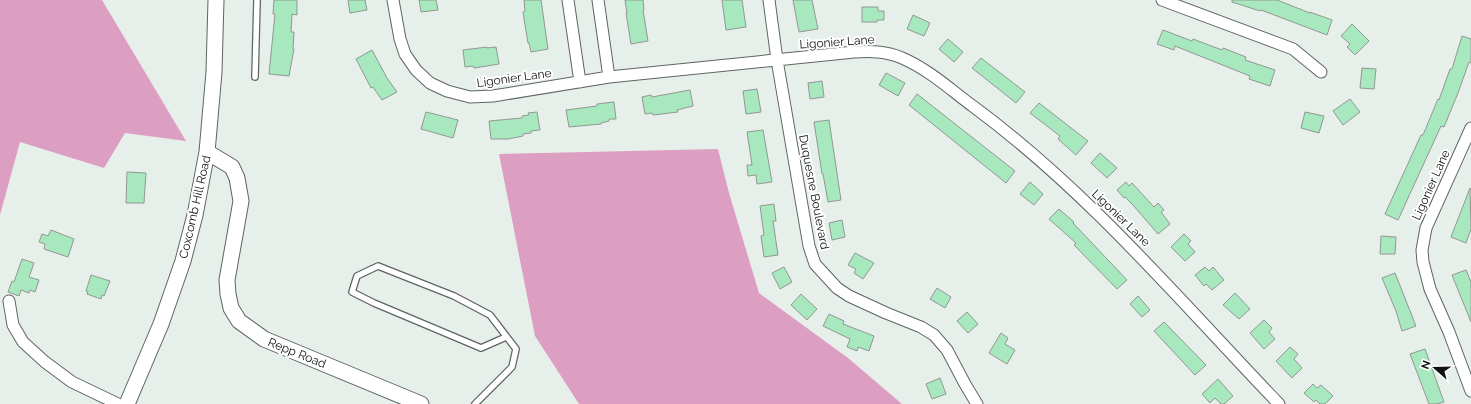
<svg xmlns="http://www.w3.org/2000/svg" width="1471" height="404" font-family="Raleway,sans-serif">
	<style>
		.forest { fill: #dd9fc1 }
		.building { fill: #a7e8bf; stroke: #919893 }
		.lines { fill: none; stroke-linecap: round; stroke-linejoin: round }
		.lane-casing { stroke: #5e6560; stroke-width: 8 }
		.street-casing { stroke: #5e6560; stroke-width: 13 }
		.secondary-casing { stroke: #5e6560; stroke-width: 17 }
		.lane { stroke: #fff; stroke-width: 5.5 }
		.street { stroke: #fff; stroke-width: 11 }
		.secondary { stroke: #fff; stroke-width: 15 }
		.labels { text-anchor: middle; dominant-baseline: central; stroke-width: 4; stroke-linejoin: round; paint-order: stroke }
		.street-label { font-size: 12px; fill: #0f1210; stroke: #fff }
	</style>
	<rect width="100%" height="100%" fill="#e7efea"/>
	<path class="forest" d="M0 0H102L186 141 125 133 104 168 20 142 0 215Z
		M718 149 729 193 759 293 848 358 902 404H579L535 336 499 154Z"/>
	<path class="building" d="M274 0H297V15L292 14 291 32H294L293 49H294L289 76 269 74 275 14H273Z
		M348 0H365L367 10 350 13Z
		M419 0H436L438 10 421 12Z
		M524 0H541L548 49 531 52 529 43H528L525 25 523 12 525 11Z
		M625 0H643L644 10H643L648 41 631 44 626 13H627Z
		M722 0H742L746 27 726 30Z
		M793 0H812L818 29 799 32Z
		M1232 0H1277L1310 13V12L1332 20 1327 35 1261 10 1260 11 1232 2Z
		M862 7H878V11H884V20H877V22H862Z
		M913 15 930 23 924 36 907 29Z
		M1352 24 1369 41 1355 55 1347 47 1350 44 1341 36Z
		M1163 30 1192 41 1193 39 1222 50 1223 48 1246 57 1245 60 1275 70 1270 86 1249 79 1250 76 1175 46 1174 50 1157 44Z
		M1462 36 1471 39V63L1469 62 1458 93 1444 127 1441 126 1398 220 1385 214 1421 135H1423L1438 99 1439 100 1450 69H1452Z
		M948 39 963 52 954 62 939 49Z
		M487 47V48L496 47 499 64 474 68 473 66 465 67 463 50Z
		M372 50 387 78 397 92 382 100 373 87 371 88 356 59Z
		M981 58 1025 92 1016 103 972 68Z
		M1362 68 1376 69 1374 89 1360 88Z
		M886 73 905 83 898 96 879 85Z
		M822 81 824 97 810 99 808 83Z
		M757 89 761 112 746 114 743 91Z
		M690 90 693 106 677 110 678 112 653 115 652 113 645 114 642 97 651 95 652 97Z
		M917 94 1015 171 1006 183 909 105Z
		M1350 99 1360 112 1343 125 1333 111Z
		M614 102 616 119H609V121L601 123V124L569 127 566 110 597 106V104Z
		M1039 103 1088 141 1076 155 1058 139 1060 136 1030 113Z
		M426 112 458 120 453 138 421 129Z
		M537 112 540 130 531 131V133L523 134V136L508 139H491L489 121 522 118V116L529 115 528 113Z
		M1305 112 1324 116 1319 133 1301 128Z
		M829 120 841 200 828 202 823 174H822L814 122Z
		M763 130 772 182 757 184 756 175 748 176 747 165H752L747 132Z
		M1100 153 1117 168 1107 178 1091 163Z
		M127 172 146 173 144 203H126Z
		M1030 182 1043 194 1034 205 1020 194Z
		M1126 182 1129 186 1132 183 1154 207 1158 203 1164 210 1161 212 1170 224 1158 234 1132 204 1125 197 1124 198 1117 190Z
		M1470 188 1471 229 1466 243 1451 237Z
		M774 204 776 221H773L778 255 764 257 761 236 764 235 760 206Z
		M1059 209 1074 222 1073 223 1127 280 1117 289 1074 245 1076 243 1049 219Z
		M842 220 845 237 832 240 829 223Z
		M51 230 74 239 68 257 44 249 45 244 39 242 42 234 48 236Z
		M1184 234 1191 241 1188 244 1195 252 1185 261 1171 247Z
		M1381 236 1396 237 1395 254H1380Z
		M855 253 874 263 863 279 854 273 856 269 848 265Z
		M22 259 34 263 29 277 39 280 35 292 30 290 29 293 21 290 19 296 8 292 12 281 14 282Z
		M784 267 792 282 780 289 772 273Z
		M1205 267 1209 271 1213 267 1224 280 1212 290 1206 284 1204 286 1195 275Z
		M1466 270 1471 282V322L1452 275Z
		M1395 273 1416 326 1402 331 1396 311 1382 278Z
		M91 275 110 281 104 296 102 295 101 299 87 294 88 292 86 291Z
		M937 288 951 297 945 308 930 299Z
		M1235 293 1250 309 1239 319 1223 305Z
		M801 294 817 309 807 320 791 305Z
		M1138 296 1150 310 1142 317 1130 304Z
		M967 312 978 324 968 333 957 321Z
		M829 314 844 321 843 324 874 336 869 351 858 347 857 351 847 347 850 339 823 326Z
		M1264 320 1272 328 1269 332 1275 339 1264 349 1250 333Z
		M1164 322 1206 365 1195 375 1154 331Z
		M1001 333 1008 338 1005 344 1015 350 1007 364 989 353Z
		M1290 347 1298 354 1294 359 1302 368 1292 378 1276 361Z
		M1425 349 1444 402 1437 404H1429L1410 354Z
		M940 378 946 394 932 399 926 384Z
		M1218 379 1233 396 1224 404H1221L1215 398 1210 403 1202 394Z
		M1313 384 1317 388 1321 385 1333 396 1325 404H1320L1316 400 1314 402 1304 393Z"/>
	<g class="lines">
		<defs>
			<path id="lane" d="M255 77 257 0
				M475 404 512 367 516 349 490 315 454 296 378 266 357 276 352 292 374 303 481 348 506 337"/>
			<path id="street" d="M393 0 400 39 405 54 416 70 430 83 447 91 470 97 493 96 609 77 854 52C871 51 886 51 902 58 928 69 951 90 974 107 1089 192 1181 302 1279 404
				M568 0 580 82
				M598 0 609 77
				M769 0 777 60 809 246 815 264 837 288 849 296 886 313 921 327 934 335 947 350 965 384 977 404
				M1162 0 1293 49 1321 72
				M1471 128 1426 228 1422 250 1423 262 1430 289 1449 332 1471 391
				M9 301 13 325 23 342 45 362 72 382 118 404"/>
			<path id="secondary" d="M207 152 232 167 237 178 241 201 227 280 228 294 231 308 239 321 264 339 421 404
				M127 404 161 324 183 261 195 215 207 152 214 72 216 0"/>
		</defs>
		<use href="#lane" class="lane-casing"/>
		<use href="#street" class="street-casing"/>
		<use href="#secondary" class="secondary-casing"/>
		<use href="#lane" class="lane"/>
		<use href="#street" class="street"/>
		<use href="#secondary" class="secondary"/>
	</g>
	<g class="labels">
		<g class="street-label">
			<text transform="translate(837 42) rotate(-4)">Ligonier Lane</text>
			<text transform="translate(514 78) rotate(-8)">Ligonier Lane</text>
			<text transform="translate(1431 185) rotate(-66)">Ligonier Lane</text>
			<text transform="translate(814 192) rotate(79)">Duquesne Boulevard</text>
			<text transform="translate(195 207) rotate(-77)">Coxcomb Hill Road</text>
			<text transform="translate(1121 218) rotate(44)">Ligonier Lane</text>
			<text transform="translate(297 353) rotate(22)">Repp Road</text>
		</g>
	</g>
	<g transform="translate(1435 368) rotate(290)" stroke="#ffffff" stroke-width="3" paint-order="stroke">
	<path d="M0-3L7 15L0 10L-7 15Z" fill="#0f1210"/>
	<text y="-6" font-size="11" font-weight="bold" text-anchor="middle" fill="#0f1210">N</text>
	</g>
</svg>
